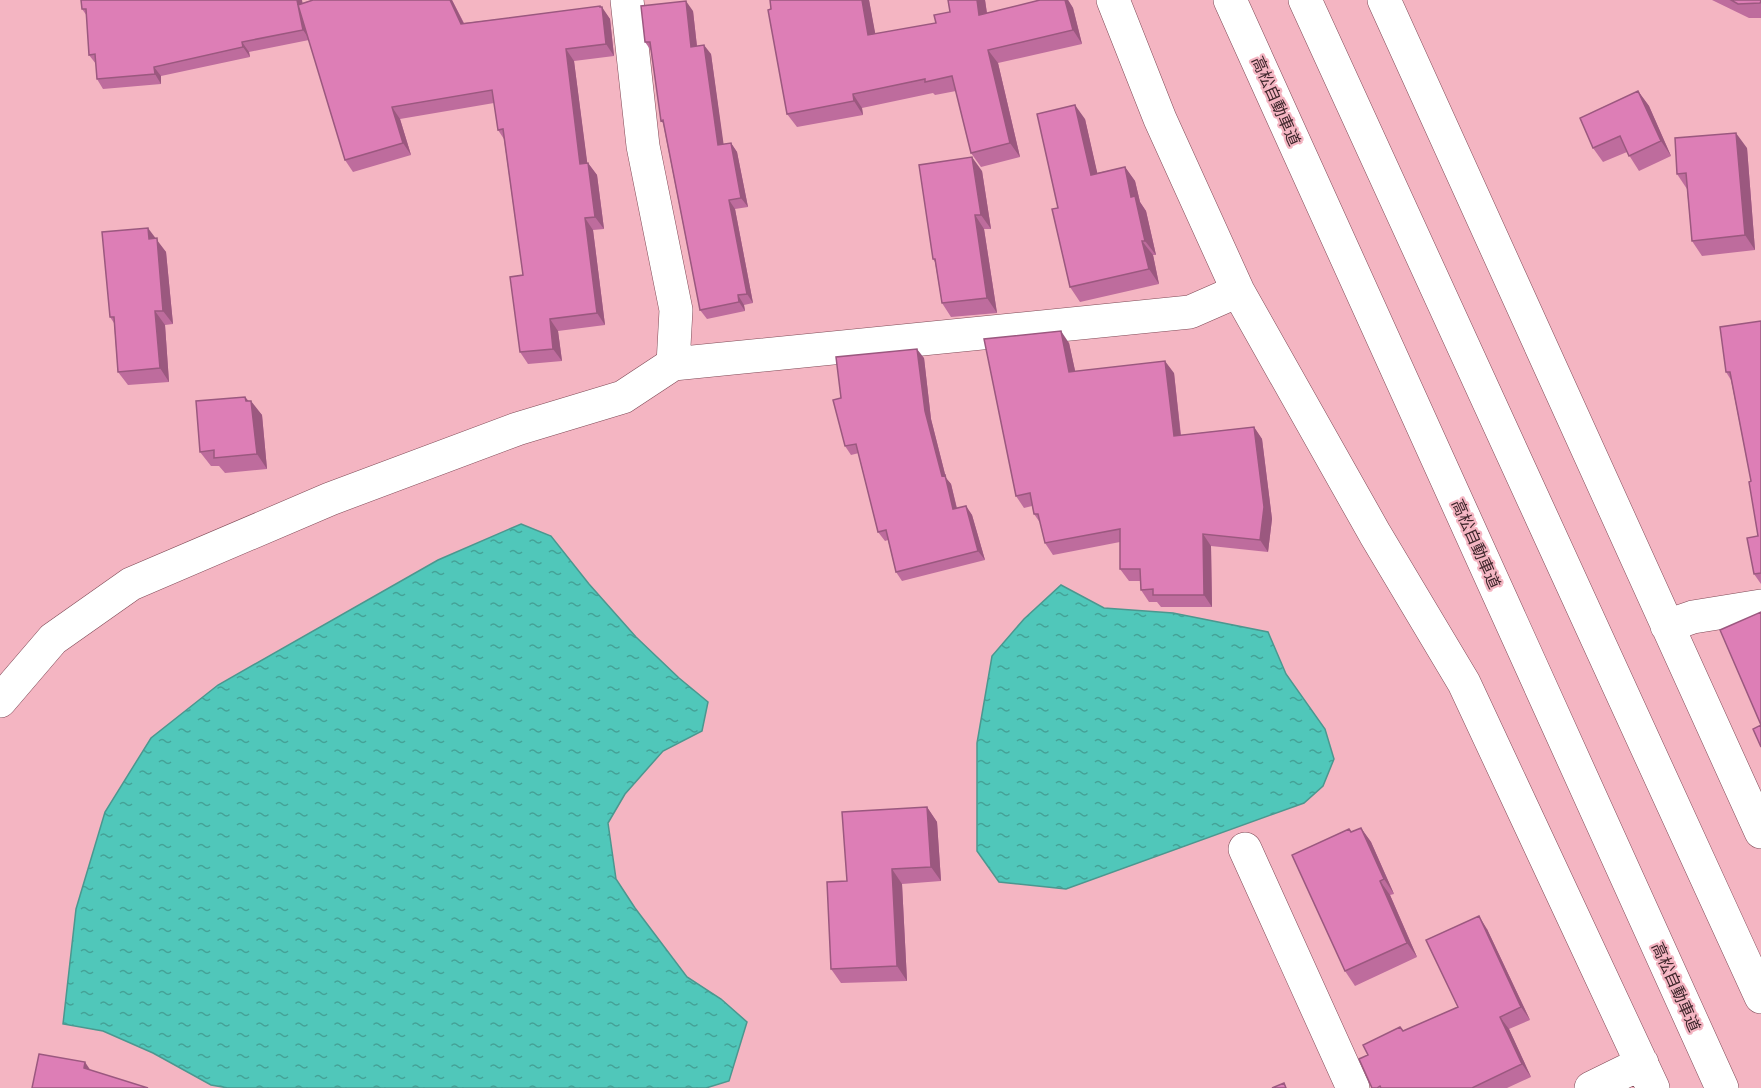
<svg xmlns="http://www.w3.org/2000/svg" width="1761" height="1088" font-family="'DM Sans','Noto Sans JP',sans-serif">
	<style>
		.water { fill: url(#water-ripples); stroke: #4b978f; stroke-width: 1.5 }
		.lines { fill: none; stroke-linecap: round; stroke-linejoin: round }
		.minor-casing { stroke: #7f4956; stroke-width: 34 }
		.highway-casing { stroke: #7f4956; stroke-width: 34 }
		.minor { stroke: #fff; stroke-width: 33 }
		.highway { stroke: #fff; stroke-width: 33 }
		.wall { fill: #be6c9d }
		.shaded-wall { fill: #9b587f }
		.building { fill: #dd7eb6; stroke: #9b587f; stroke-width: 1.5 }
		.labels { text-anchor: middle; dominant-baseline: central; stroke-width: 4.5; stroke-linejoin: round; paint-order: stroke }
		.street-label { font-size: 16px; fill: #3f272c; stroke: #f4b5c2 }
	</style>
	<defs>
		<pattern id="water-ripples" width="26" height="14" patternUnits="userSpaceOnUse" patternTransform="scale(1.5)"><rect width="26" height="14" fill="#50c7ba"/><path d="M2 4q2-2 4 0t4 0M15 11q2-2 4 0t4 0" fill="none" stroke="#44a297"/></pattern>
	</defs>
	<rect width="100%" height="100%" fill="#f4b5c2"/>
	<path class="water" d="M521 524 551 536 589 584 636 637 679 678 708 702 702 731 663 751 625 794 608 823 616 879 635 908 687 977 721 999 747 1022 729 1081 706 1088H228L211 1085 153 1053 103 1031 63 1024 76 909 105 812 151 738 218 685 438 560Z
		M1061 585 1104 608 1173 613 1268 632 1286 674 1325 729 1334 759 1323 786 1304 803 1066 889 999 882 977 851V743L992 656 1024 619Z"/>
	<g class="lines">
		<defs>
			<path id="minor" d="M627 0 643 146 676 310 673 364
				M1113 0 1160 119 1238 291 1375 534 1464 683 1653 1088
				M1384 0 1761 832
				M1667 626 1693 617 1761 606
				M0 701 53 639 131 584 330 499 517 429 623 397 673 364 1190 312 1238 291
				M1245 849 1353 1088
				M1591 1088 1642 1063"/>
			<path id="highway" d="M1230 0 1722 1088
				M1305 0 1761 997"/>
		</defs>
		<use href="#minor" class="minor-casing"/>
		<use href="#highway" class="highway-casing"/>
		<use href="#minor" class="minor"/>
		<use href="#highway" class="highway"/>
	</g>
	<path class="wall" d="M81 0H302V3L313 0H452L464 23 601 7 610 19 614 56 574 61 587 163H588L597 175 604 229 593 230 605 325 558 331 562 361 528 364 520 352 523 275 504 139 498 130 494 103 400 119 411 155 353 172 345 160 309 40 249 52 250 57 161 76V84L103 89 97 79 96 64 89 55 87 16 82 9Z
		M770 0H869L875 34 936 23 950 12 948 0H985L987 13 1040 0H1068L1073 8 1082 44 998 63 1020 157 981 167 971 153 956 91 935 95 933 93 862 108 863 115 797 127 787 114Z
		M1712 0H1761V18H1749Z
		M693 11 697 46 711 54 723 144 731 143 737 152 748 207 735 209 753 303 744 305 745 311 707 319 700 310 663 123 661 121 652 52 645 42Z
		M1638 91 1649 106 1671 156 1639 171 1627 152 1603 162 1593 148Z
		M1085 119 1097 173 1125 167 1135 181 1140 202 1146 211 1156 255H1153L1159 284 1080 302 1070 287 1058 208Z
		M1747 148 1755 250 1702 256 1692 241 1687 189 1677 174Z
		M982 171 991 229H984L997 313 951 317 942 303 935 262 933 259Z
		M155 239 166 252 173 324 165 325 169 382 128 385 118 372 114 323 110 317Z
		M1761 321V584L1754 574 1758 536 1751 481 1731 380 1726 372Z
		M1069 343 1075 371 1174 373 1181 435 1254 427 1262 439 1272 519 1268 552 1211 546 1212 607H1161L1157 602H1149L1141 590 1140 581H1129L1120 569V542L1053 555 1045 543 1041 524 1034 514 1032 506 1024 508 1016 496Z
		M924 358 931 419 946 478 951 484 957 508 966 506 972 515 985 560 902 581 896 572 888 540 885 541 878 532 859 453 851 455 845 446 841 398Z
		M245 397 262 415 267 469 225 473 219 466H211L200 452Z
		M927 807 937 822 941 881 902 884 907 981 841 983 831 969 847 881Z
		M1361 828 1371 842 1394 894 1390 895 1417 957 1355 986 1345 971 1351 832Z
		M1487 929 1530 1020 1509 1029 1531 1077 1507 1088H1372L1368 1055 1403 1031 1458 1007Z"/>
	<path class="shaded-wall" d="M297 0H302L310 40 303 30Z
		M450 0H452L470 36 461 24Z
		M862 0H869L878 48 868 35Z
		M977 0H985L989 28 979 15Z
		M1065 0H1068L1073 8 1082 44 1073 30Z
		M686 1 693 11 698 56 691 47Z
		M600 6 602 10V7L610 19 614 56 606 44Z
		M242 42 249 52 250 57 243 47Z
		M704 45 711 54 725 154 718 145Z
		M566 49 574 61 589 176 580 164Z
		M988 50 998 63 1020 157 1010 143Z
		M154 67 161 76V84L155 74Z
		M1638 91 1649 106 1671 156 1661 141Z
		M853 94 862 108 863 115 854 101Z
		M1075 105 1085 119 1101 189 1091 175Z
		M392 107 400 119 411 155 403 143Z
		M1736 133 1747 148 1755 250 1745 235Z
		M731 143 737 152 748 207 741 198Z
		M972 157 982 171 991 229 981 215Z
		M588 163 597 175 604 229 595 217Z
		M1125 167 1135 181 1140 202 1146 211 1156 255 1145 241 1131 197Z
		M729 200 735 209 753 303 747 294Z
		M975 215 984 229 997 313 987 298Z
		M585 218 593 230 605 325 597 313Z
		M148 228 166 252 173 324 163 311 149 239Z
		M1142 241 1153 255 1159 284 1149 269Z
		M738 295 744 305 745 311 739 302Z
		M155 311 165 325 169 382 160 368Z
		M550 319 558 331 562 361 553 349Z
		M1061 331 1069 343 1078 384 1069 372Z
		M917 349 924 358 931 419 946 478 951 484 959 518 953 509 942 476 925 411Z
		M1165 361 1174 373 1182 448 1174 436Z
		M245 397 252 406 251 401 262 415 267 469 257 454Z
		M1254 427 1262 439 1272 519 1268 552 1260 540Z
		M966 506 972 515 985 560 978 551Z
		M1203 534 1211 546 1212 607 1204 595Z
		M927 807 937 822 941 881 931 867Z
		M1361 828 1371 842 1394 894 1384 879Z
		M892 869 902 884 907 981 897 966Z
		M1380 881 1390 895 1417 957 1407 943Z
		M1479 916 1487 929 1530 1020 1521 1007Z
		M1500 1017 1509 1029 1531 1077 1522 1064Z
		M85 1062 95 1077 84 1068Z"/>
	<path class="building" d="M81 0H297L303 30 242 42 243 47 154 67 155 74 97 79 95 54 89 55 86 9H82Z
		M313 0H450L461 24 600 6V7H602L606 44 566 49 580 164 588 163 595 217 585 218 597 313 550 319 553 349 520 352 510 277 523 275 503 129 498 130 492 90 392 107 403 143 345 160 298 5Z
		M770 0H862L868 35 936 23 934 15 950 12 948 0H977L979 15 1040 0H1065L1073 30 988 50 1010 143 971 153 952 76 925 82V79L853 94 854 101 787 114 768 10 771 9Z
		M1731 0H1761V1L1760 3 1738 4Z
		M686 1 691 47 704 45 718 145 731 143 741 198 729 200 747 294 738 295 739 302 700 310 663 120 661 121 650 42H645L641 6Z
		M1638 91 1661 141 1629 156 1620 136 1593 148 1580 118Z
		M1075 105 1091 175 1125 167 1131 197 1135 196 1145 241H1142L1149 269 1070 287 1052 209 1058 208 1037 114Z
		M1736 133 1745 235 1692 241 1686 173 1677 174 1675 138Z
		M972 157 981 215H975L987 298 942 303 935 259H933L919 165Z
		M148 228 149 239 157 238 163 311H155L160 368 118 372 114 317H110L102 232Z
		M1761 321V573L1754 574 1747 538 1758 536 1749 482 1751 481 1730 372H1726L1720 327Z
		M1061 331 1069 372 1165 361 1174 436 1254 427 1264 507 1260 540 1203 534 1204 595H1153V589L1141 590 1140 569H1120V529L1045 543 1038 514H1034L1030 493 1016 496 984 339Z
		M917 349 925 411 942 476 945 475 953 509 966 506 978 551 896 572 886 530 878 532 856 444 845 446 833 400 841 398 836 357Z
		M245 397 246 401H251L257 454 214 458V450L200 452 196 401Z
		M1761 612V725L1720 630Z
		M1761 725V747L1753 729Z
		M927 807 931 867 892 869 897 966 831 969 827 882 847 881 842 812Z
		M1361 828 1384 879 1380 881 1407 943 1345 971 1292 855 1349 829 1351 832Z
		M1479 916 1521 1007 1500 1017 1522 1064 1472 1088H1381L1380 1086 1377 1088H1372L1359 1059 1368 1055 1363 1045 1400 1027 1403 1031 1458 1007 1426 940Z
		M39 1054 85 1062 84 1068 148 1088H32Z
		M1284 1083 1286 1088H1272Z"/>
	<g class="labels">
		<g class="street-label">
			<text transform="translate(1276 101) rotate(66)">高松自動車道</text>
			<text transform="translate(1476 544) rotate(66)">高松自動車道</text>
			<text transform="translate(1676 987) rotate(66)">高松自動車道</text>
		</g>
	</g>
</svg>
